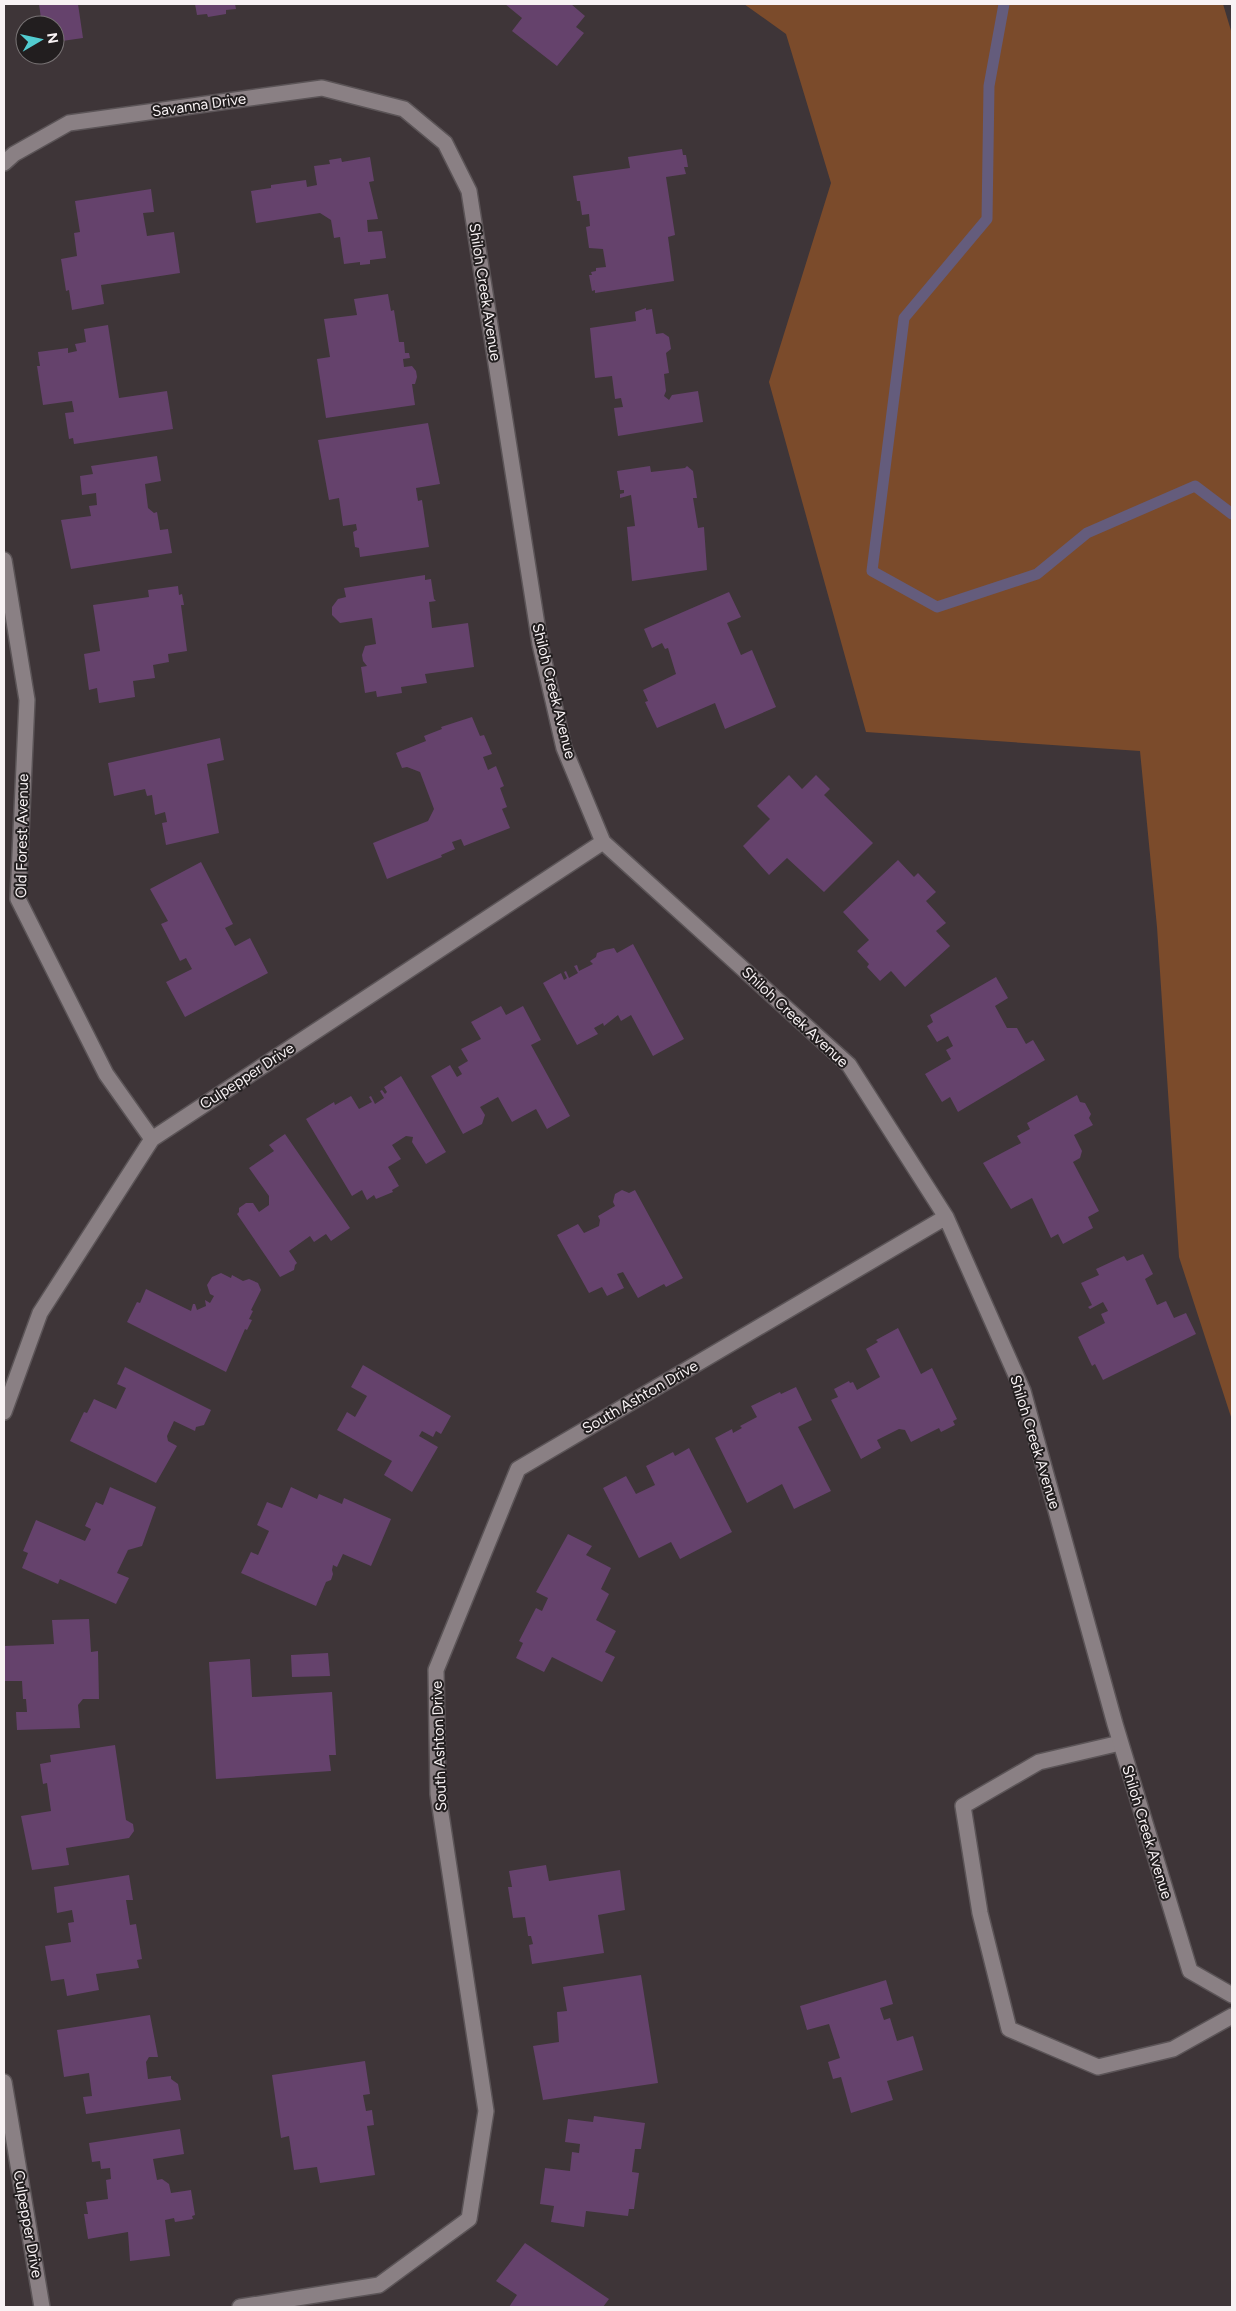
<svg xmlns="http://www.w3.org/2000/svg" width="1236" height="2311" font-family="Figtree,sans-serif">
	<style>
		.green { fill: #7b4b2b }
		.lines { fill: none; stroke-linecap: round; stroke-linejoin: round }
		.stream { stroke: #645c7c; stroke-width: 11 }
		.building { fill: #65426c }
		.service-casing { stroke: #5b5457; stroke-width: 18 }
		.minor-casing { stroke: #5b5457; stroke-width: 18 }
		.service { stroke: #8a8084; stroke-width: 15 }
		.minor { stroke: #8a8084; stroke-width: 15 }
		.labels { text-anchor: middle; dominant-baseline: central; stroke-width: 4; stroke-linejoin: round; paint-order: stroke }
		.street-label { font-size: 15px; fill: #f8f2f4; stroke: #221e1f }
	</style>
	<rect width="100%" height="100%" fill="#3e3538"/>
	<path class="green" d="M744 4H1223L1232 34V1420L1179 1257 1157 927 1140 751 866 732 769 382 831 183 786 34Z"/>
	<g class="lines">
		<path class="stream" d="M1004 4 989 86 987 219 904 318 872 571 937 607 1037 574 1087 533 1195 486 1232 514"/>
	</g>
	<path class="building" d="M39 4H78L83 38 55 42V25H42Z
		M195 4H235L236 9 226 10V14L208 17 207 14 197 15Z
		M505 4H571L585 16 576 27 584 33 557 66 512 31 522 18Z
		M682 149 683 155H686L688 167H684L686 174 666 177 675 235 668 237 674 281 595 293V290L592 291 589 275H592L591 272 596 271V268L606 267 603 249 589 248 586 227 590 226 589 214 582 215 580 201H577L573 176 630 168 628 157Z
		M370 157 374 181 369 182 378 219 367 220 368 232 382 231 386 258 370 260V264L360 265V262L344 264 340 237 334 238 331 220 320 213 256 223 251 191 271 188V185L306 180 307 187 317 185 314 166 330 164 329 160 341 158 342 162Z
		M151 189 154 212 143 213 147 236 174 232 180 273 101 285 104 304 72 310 69 290 66 291 61 259 77 256 74 233 80 232 75 201Z
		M388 294 391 311 394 310 399 342H404L405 353H409L410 358 403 359 404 367 412 366 416 371 417 377 415 384H412L415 405 326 418 317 359 330 357 324 319 357 315 354 299Z
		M646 308V310L652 309 656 334 663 333 669 337 671 349 666 353 669 373 664 374 666 391 664 396 669 400 672 395 698 391 703 422 618 436 614 408 623 407 621 398 615 399 612 376 595 378 590 328 636 321 635 312Z
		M108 325 119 398 167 391 173 429 74 444 73 438 69 439 65 413 74 412 72 401 43 405 37 366H40L38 352 68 348V353L77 351 75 344 86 342 84 329Z
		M428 423 440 484 416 488 418 501 422 500 429 547 360 557 359 548 355 547 353 532 357 530 356 524 343 526 339 498 329 500 318 440Z
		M157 456 161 481 145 484 148 508 154 513 157 512 160 530 168 529 172 553 71 569 61 520 91 516 89 506 97 505 96 493 82 495 80 476 93 474 91 466Z
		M650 466 651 472 685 468 687 466 693 471 697 498H693L698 528 704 527 707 570 632 581 627 527 635 526 631 495 620 498V494L624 493V490H620L617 471Z
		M425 575V580L431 579 434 599 436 601 429 602 432 628 468 623 474 667 425 674 427 683 401 687 402 693 377 697 376 691 365 693 361 667 367 666 363 661 362 655 365 646 376 644 372 618 340 623 332 615V607L338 599 346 597 344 588Z
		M178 586 179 595 182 594 184 605H181L187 651 168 654 169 662 153 665 155 678 133 681 135 697 99 703 97 688 89 690 84 654 100 651 93 605 149 597 148 590Z
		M729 592 741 617 727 623 741 655 752 650 776 707 725 729 715 703 657 728 645 702 648 701 643 690 676 674 668 648 665 649 662 643 652 648 644 629Z
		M472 717 480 736 484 735 492 754 483 757 488 770 496 766 504 786 500 788 507 807 502 809 510 828 464 846 461 839 452 842 455 849 441 855 442 857 387 879 373 843 428 821 434 809 420 772 407 767 402 768 396 753 426 741 424 736 442 729 441 727Z
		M220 738 224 760 207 764 219 833 166 845 162 823 167 822 165 812 155 815 152 795 147 796 145 789 114 796 108 763Z
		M789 775 802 789 816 775 830 789 824 795 873 843 824 892 787 858 769 875 743 846 770 819 757 806Z
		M898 860 914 877 918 873 936 892 926 901 946 923 936 931 950 946 905 987 891 971 880 981 867 967 869 964 857 951 869 940 843 912Z
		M201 862 233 924 225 928 235 946 250 938 268 973 185 1017 166 982 192 969 186 958 180 961 161 924 168 921 150 889Z
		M633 944 684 1039 653 1056 631 1015 621 1021 618 1015 604 1026 603 1023 594 1028 598 1034 577 1045 543 983 561 973 564 980 567 978 564 972 566 971 569 978 578 973 574 966 577 965 579 971 593 964 590 961 596 957 597 953 605 950 614 948 617 953Z
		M996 977 1008 998 995 1006 1007 1028H1017L1026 1044 1033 1040 1045 1060 958 1112 950 1097 942 1102 925 1074 951 1059 946 1050 953 1046 948 1036 937 1042 927 1026 933 1022 930 1015Z
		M501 1006 506 1015 523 1006 541 1040 531 1045 570 1116 547 1129 536 1109 512 1122 498 1097 480 1107 485 1115 482 1124 463 1134 431 1076 450 1065 457 1077 462 1074 458 1067 468 1061 461 1049 481 1039 471 1022Z
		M401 1076 446 1152 426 1164 412 1142 413 1137 406 1136 392 1145 401 1159 388 1167 399 1186 392 1190 393 1192 376 1199 374 1195 367 1200 362 1190 352 1196 306 1119 334 1102 335 1105 351 1096 359 1109 372 1102 369 1097 371 1096 375 1104 384 1098 380 1091 382 1090 385 1094 387 1092 384 1087Z
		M1077 1095 1080 1102 1085 1103 1091 1114 1089 1118 1093 1125 1074 1135 1082 1151 1080 1158 1073 1162 1099 1211 1088 1217 1093 1228 1063 1244 1058 1234 1051 1238 1032 1198 1011 1209 983 1163 1021 1143 1017 1136 1030 1129 1027 1123Z
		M285 1134 350 1228 331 1241 326 1234 314 1242 310 1236 289 1251 297 1263 295 1265 294 1270 280 1277 237 1214 239 1212V1208L246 1203H253L259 1212 269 1205V1196L249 1168 274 1151 269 1145Z
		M622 1190 629 1193 635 1190 683 1278 666 1287 664 1284 638 1298 623 1272 617 1274 624 1288 607 1296 602 1287 589 1293 557 1235 578 1224 584 1233 599 1226 600 1220 598 1216 615 1206 613 1202 615 1194Z
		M1143 1254 1153 1274 1145 1279 1157 1305 1166 1301 1174 1318 1186 1313 1196 1334 1103 1380 1095 1364 1092 1366 1078 1337 1105 1323 1101 1314 1108 1311 1103 1302 1090 1309 1088 1307 1092 1305 1081 1283 1099 1275 1096 1269 1124 1256 1127 1261Z
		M221 1273 231 1278 232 1275 243 1281 249 1279 258 1283 261 1290 251 1310 253 1311 249 1319 252 1320 247 1330 245 1329 226 1372 127 1322 137 1302 140 1303 146 1289 191 1311 193 1304H195L197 1310 206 1306 205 1300 210 1303 214 1296 210 1294 207 1285 212 1277Z
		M898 1328 921 1374 932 1368 957 1419 953 1421 955 1425 941 1432 939 1428 911 1442 905 1430 899 1429 877 1440 881 1448 861 1459 831 1400 838 1397 834 1389 849 1381 850 1383 853 1382 857 1390 880 1377 866 1349 878 1342 876 1340Z
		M363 1365 451 1416 441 1434 436 1431 433 1437 422 1431 419 1436 438 1447 412 1492 384 1475 392 1461 337 1430 347 1412 355 1417 367 1396 351 1387Z
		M125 1367 211 1410 204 1425 196 1427 195 1431 174 1421 167 1436 168 1441 177 1446 156 1483 70 1441 84 1412 87 1413 94 1399 116 1409 126 1388 117 1384Z
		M796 1387 812 1420 798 1427 831 1491 794 1509 782 1484 747 1503 715 1438 732 1429 733 1433 742 1428 740 1426 757 1417 751 1406 780 1392 781 1394Z
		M689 1448 732 1532 680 1559 671 1542 639 1558 603 1488 626 1476 636 1494 655 1485 646 1466 673 1452 675 1456Z
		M110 1487 156 1507 142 1546 128 1550 117 1573 129 1578 116 1604 60 1579 58 1584 22 1568 28 1553 23 1551 36 1520 85 1541 91 1529 85 1526 96 1502 103 1505Z
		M291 1487 317 1499 319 1494 342 1504 344 1498 391 1519 371 1566 343 1554 337 1567 333 1565 332 1570 333 1574 331 1580 326 1582 316 1606 241 1573 251 1552 258 1555 269 1531 257 1525 267 1502 282 1508Z
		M568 1534 592 1546 586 1555 611 1568 601 1589 609 1594 596 1620 616 1631 605 1652 615 1657 602 1682 552 1657 544 1672 516 1658 523 1643 519 1641 536 1608 542 1611 548 1598 536 1592Z
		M89 1619 91 1652 98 1651 99 1699H83L78 1705 80 1728 17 1730 16 1712H27L26 1699H23L22 1681H4V1646L54 1644 52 1620Z
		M328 1653 330 1676 292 1677 291 1655Z
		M250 1659 252 1697 332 1692 336 1755H329L331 1771 216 1779 209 1662Z
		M115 1745 126 1820 133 1824 134 1831 129 1838 66 1848 69 1865 32 1870 21 1816 51 1811 47 1783 43 1784 40 1764 51 1762 50 1755Z
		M546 1865 549 1881 620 1870 625 1910 598 1915 604 1953 532 1964 529 1945 533 1944 531 1936H528L525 1917 513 1918 508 1887H512L509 1871Z
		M129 1875 133 1900H126L130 1925 136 1924 142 1959 137 1960 139 1968 96 1974 99 1990 67 1996 64 1979 51 1981 45 1946 71 1942 68 1923 74 1922 72 1910 57 1913 54 1887Z
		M641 1975 658 2083 543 2100 533 2046 559 2042 557 2012 567 2011 563 1987Z
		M886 1980 893 2004 880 2008 884 2020 890 2018 897 2041 913 2036 923 2070 887 2081 893 2100 851 2113 841 2077 833 2079 828 2062 840 2058 829 2024 807 2030 800 2006Z
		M150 2015 158 2057H149L146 2062 148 2079 171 2076V2079L178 2084 181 2100 86 2114 83 2097 92 2096 89 2073 64 2077 57 2030Z
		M365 2061 370 2094 363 2095 366 2111 372 2110 374 2125 367 2126 375 2175 320 2183 317 2167 294 2170 289 2136 281 2138 272 2075Z
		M594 2116 645 2123 641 2149H635L632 2172 639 2173 634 2209H629L628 2216 586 2211 584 2227 551 2222 554 2206 540 2204 545 2168 570 2171 572 2152 579 2153 580 2144 565 2142 568 2119 593 2122Z
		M180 2129 184 2154 153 2159 157 2180 162 2179 169 2184 171 2193 191 2190 195 2215 192 2216 193 2219 175 2222 174 2218 165 2220 170 2256 130 2261 128 2232 88 2239 84 2214H88L86 2202 108 2199 106 2180 111 2179 110 2168 101 2169 100 2161 92 2162 89 2143Z
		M525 2243 609 2299 603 2307H509L517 2295 496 2281Z"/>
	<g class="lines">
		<defs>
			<path id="service" d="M1120 1743 1039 1762 963 1806 980 1913 1009 2029 1098 2067 1173 2049 1232 2016"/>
			<path id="minor" d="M4 163 14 154 69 123 322 88 404 109 445 143 469 191 540 644 564 748 603 842 849 1065 946 1217 1023 1391 1115 1724 1190 1971 1232 1995
				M4 560 27 700 18 899 106 1074 152 1139
				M4 1412 40 1313 152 1139 603 842
				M4 2082 42 2307
				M240 2307 379 2285 469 2219 486 2111 438 1794 436 1670 518 1469 946 1217"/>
		</defs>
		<use href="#service" class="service-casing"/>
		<use href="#minor" class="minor-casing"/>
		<use href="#service" class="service"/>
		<use href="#minor" class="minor"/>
	</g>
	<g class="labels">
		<g class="street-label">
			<text transform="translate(199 105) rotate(-8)">Savanna Drive</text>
			<text transform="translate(485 292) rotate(81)">Shiloh Creek Avenue</text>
			<text transform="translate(554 691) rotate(76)">Shiloh Creek Avenue</text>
			<text transform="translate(22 836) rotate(-89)">Old Forest Avenue</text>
			<text transform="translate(795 1017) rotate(43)">Shiloh Creek Avenue</text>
			<text transform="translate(247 1076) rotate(-33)">Culpepper Drive</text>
			<text transform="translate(640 1397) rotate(-30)">South Ashton Drive</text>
			<text transform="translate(1035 1442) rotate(73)">Shiloh Creek Avenue</text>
			<text transform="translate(439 1746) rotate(-92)">South Ashton Drive</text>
			<text transform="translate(1147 1832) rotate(73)">Shiloh Creek Avenue</text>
			<text transform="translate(28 2224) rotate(80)">Culpepper Drive</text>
		</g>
	</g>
	<rect width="1236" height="2311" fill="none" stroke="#f8f2f4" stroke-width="10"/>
	<g transform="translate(40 40) rotate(81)"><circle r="24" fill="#221e1f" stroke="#787374"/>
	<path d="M0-4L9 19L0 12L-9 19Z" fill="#52ccd0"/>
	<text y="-8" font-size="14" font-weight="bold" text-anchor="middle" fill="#f8f2f4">N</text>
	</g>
</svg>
